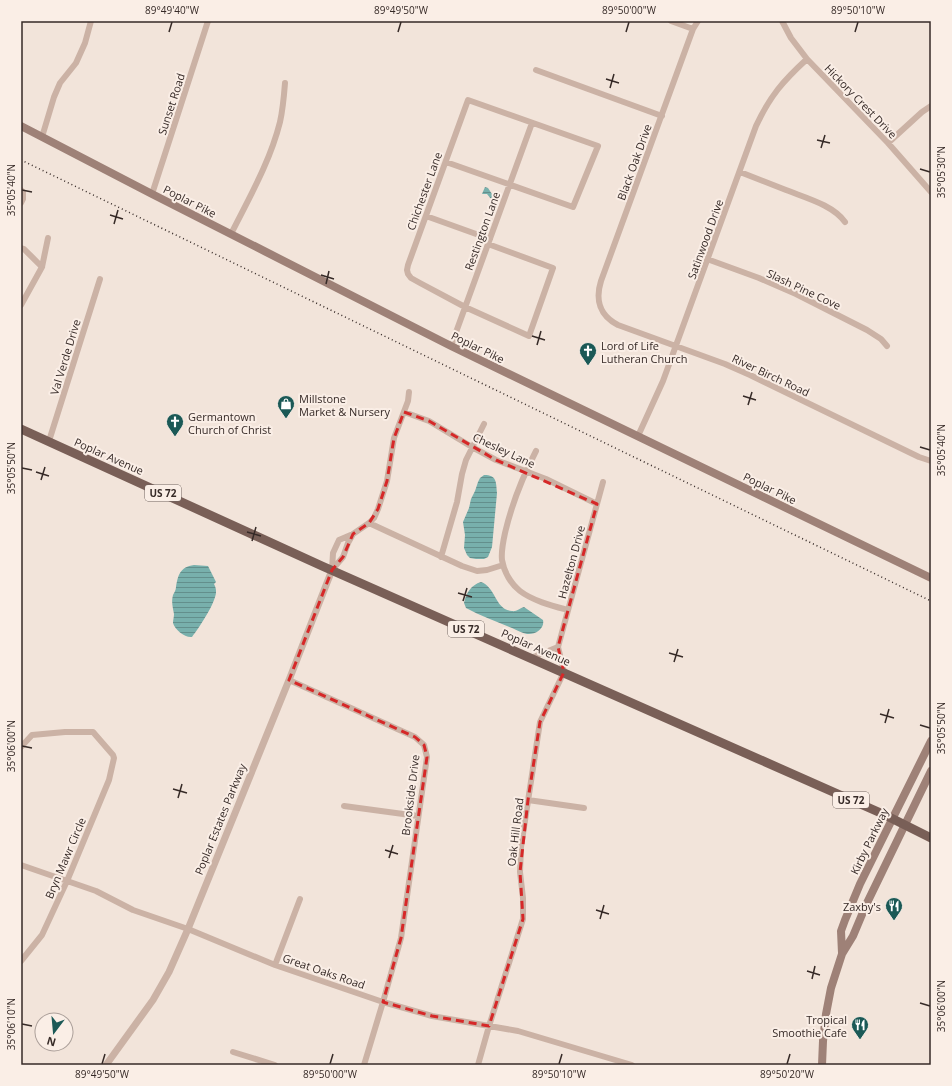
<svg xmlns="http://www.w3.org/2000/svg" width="952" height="1086" font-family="'Open Sans',sans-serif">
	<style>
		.water { fill: url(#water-rules) }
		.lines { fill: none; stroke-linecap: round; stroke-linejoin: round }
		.minor { stroke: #cbb2a5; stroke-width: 6 }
		.tertiary { stroke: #cbb2a5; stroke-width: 7 }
		.secondary { stroke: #9e8177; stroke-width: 8 }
		.primary { stroke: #795f57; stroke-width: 9 }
		.rail { stroke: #362a27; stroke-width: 1.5; stroke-dasharray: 1 3; stroke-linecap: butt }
		.marked { fill: none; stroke: #d62828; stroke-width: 3; stroke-dasharray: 8 5; stroke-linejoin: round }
		.ticks { fill: none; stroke: #362a27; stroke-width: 1.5 }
		.labels { text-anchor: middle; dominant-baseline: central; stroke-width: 4; stroke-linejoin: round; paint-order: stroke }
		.shield { fill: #faeee6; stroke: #716560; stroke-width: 1 }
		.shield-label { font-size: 10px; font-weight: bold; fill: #362a27 }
		.street-label { font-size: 11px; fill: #362a27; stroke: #faeee6 }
		.poi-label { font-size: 11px; fill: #362a27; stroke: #faeee6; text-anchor: start }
		.neatline { fill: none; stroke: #362a27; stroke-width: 1.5 }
		.ticks-label { font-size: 10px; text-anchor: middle; fill: #362a27 }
	</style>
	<defs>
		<pattern id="water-rules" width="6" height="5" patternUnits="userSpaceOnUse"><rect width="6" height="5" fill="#78b0ac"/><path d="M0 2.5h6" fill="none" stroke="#638f8c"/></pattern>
	</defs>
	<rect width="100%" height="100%" fill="#f2e4da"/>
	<path class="water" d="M485 187 488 188 494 197 491 199 487 194H482Z
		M484 475C497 475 496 482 497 493L492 547 488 557 484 559H476L470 558 467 555 464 548 465 535 463 522 469 508 471 499 475 491 478 482 480 478Z
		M194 565 208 566 216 582 214 584C215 586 216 588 216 591 217 601 199 628 192 637 185 638 175 630 173 623 173 620 174 617 174 614 173 608 171 602 173 595 174 593 176 590 176 587 178 575 180 567 194 565Z
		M481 582C496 587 495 610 512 611 516 612 520 608 524 607L543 620C545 629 535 635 527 634 522 633 517 630 512 628 497 622 481 616 466 608L464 603C466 593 471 585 481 582Z"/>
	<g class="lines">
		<path class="minor" d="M671 21 693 29
			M698 21 693 29 601 281C595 300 600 316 618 325L725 364 750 375 919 457 931 461
			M782 21 791 38 807 59 888 143 931 192
			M536 70 662 116
			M42 137 54 97 60 83 76 63 85 43 91 21
			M888 143 922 112 931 106
			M446 162 573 207 598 146 468 100 408 265 407 270 408 274 411 278 420 283 465 307 529 336 553 268 488 244
			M740 172C755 178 771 184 786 190 806 198 833 205 845 222
			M21 190 23 192V199L21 203
			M152 194 208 21
			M426 216 490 239
			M231 234C249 198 270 162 280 122 283 109 284 96 285 83
			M21 248 24 249 42 267
			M707 259 759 278 796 294 867 330 881 339 887 346
			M21 305 42 267 48 238
			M451 346 532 123
			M404 412 429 421 472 447 496 460 546 479 597 504
			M638 436 663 381 756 126C770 96 783 81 807 59
			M49 441 100 279
			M536 451C522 478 512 503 505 533 503 542 501 551 502 560 504 572 511 584 520 591 533 601 553 606 568 610
			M369 523 462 566 477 571 487 570 503 565
			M441 557 457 502 462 474 466 460 484 424
			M332 570 333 553 339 540 353 534 369 523 374 518 378 509 387 481 394 438 408 401 409 392
			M332 570 343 557 348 543 353 534
			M531 658 558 647
			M289 680 415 737 424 745 427 757 401 938 383 1002 364 1065
			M21 747 32 735 65 732H93L113 755 114 758 109 780 67 881 42 935 21 961
			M528 800 584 808
			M344 806 418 816
			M21 865 96 891 133 910 188 929 275 965 383 1002 432 1016 518 1031 632 1065
			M275 965 300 899
			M233 1052 275 1065
			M478 1065 489 1026 523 919V898L520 872 521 847 540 722 564 672 558 647 603 482"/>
		<path class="tertiary" d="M106 1065 153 1000 169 972 188 929 289 680 332 570"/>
		<path class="secondary" d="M21 126 152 194 451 346 931 578
			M842 953 841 931 845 920 860 884 931 741
			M822 1065 823 1041 826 1014 831 988 842 954 853 936 866 905 931 771"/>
		<path class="primary" d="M21 429 322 566 883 814 931 838"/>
		<path class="rail" d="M21 160 931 601"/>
	</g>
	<path class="marked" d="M404 412 429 421 496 460 597 504 558 647 564 672 540 722 528 800 520 872 523 919 489 1026 432 1016 383 1002 401 938 427 757 424 745 415 737 289 680 332 570 343 557 353 534 369 523 378 509 387 481 394 438Z"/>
	<path class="ticks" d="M169 32 172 22M398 32 401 22M626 32 629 22M855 32 858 22M606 79 619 83M610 88 614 74M817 140 830 143M821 148 825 135M920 169 930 172M22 190 32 192M110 215 123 219M114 224 118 210M321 275 334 279M326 284 329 271M532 336 545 340M537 345 541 331M743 396 756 400M748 405 752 392M920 447 930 450M22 468 32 470M36 472 49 476M41 480 45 467M247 532 261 536M252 541 256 527M458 593 472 597M463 601 467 588M669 653 683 657M674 662 678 649M880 714 894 718M885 723 889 709M920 725 930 728M22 746 32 748M173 789 187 793M178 798 182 784M385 850 398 854M389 858 393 845M596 910 609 914M600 919 604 905M807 971 820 975M812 979 815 966M920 1003 930 1006M22 1024 32 1026M102 1064 105 1054M330 1064 333 1054M559 1064 562 1054M787 1064 790 1054"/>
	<defs>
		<symbol id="church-pin" viewBox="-11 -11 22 30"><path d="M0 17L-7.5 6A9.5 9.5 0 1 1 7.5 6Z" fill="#1b5956" stroke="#faeee6"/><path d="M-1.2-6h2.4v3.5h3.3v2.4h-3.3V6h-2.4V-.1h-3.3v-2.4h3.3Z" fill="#fff"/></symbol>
		<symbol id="shop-pin" viewBox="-11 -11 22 30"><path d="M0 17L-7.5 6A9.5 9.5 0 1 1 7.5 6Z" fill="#1b5956" stroke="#faeee6"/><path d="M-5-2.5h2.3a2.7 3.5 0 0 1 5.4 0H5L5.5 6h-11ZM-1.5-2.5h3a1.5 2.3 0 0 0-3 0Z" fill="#fff"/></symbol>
		<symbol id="restaurant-pin" viewBox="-11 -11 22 30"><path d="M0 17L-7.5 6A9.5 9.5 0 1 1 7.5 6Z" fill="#1b5956" stroke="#faeee6"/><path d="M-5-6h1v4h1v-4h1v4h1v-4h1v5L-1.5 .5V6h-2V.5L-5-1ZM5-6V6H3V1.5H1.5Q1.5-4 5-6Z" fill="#fff"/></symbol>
	</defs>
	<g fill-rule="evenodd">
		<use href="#church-pin" x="578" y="341" width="20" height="27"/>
		<use href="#shop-pin" x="276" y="394" width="20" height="27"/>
		<use href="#church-pin" x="165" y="412" width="20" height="27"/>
		<use href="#restaurant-pin" x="884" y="896" width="20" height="27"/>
		<use href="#restaurant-pin" x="850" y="1015" width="20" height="27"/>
	</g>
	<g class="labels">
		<g class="shield">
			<rect x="145" y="485" width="36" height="16" rx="3"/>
			<rect x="448" y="621" width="36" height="16" rx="3"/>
			<rect x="833" y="792" width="36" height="16" rx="3"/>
		</g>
		<g class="shield-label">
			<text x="163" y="493">US 72</text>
			<text x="466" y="629">US 72</text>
			<text x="851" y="800">US 72</text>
		</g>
		<g class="street-label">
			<text transform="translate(861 101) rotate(46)">Hickory Crest Drive</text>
			<text transform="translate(171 104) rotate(-72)">Sunset Road</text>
			<text transform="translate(634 162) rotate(-70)">Black Oak Drive</text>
			<text transform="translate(424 191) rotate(-70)">Chichester Lane</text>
			<text transform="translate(190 201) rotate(27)">Poplar Pike</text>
			<text transform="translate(482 231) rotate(-70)">Restington Lane</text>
			<text transform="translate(705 239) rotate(-70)">Satinwood Drive</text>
			<text transform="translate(804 289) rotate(25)">Slash Pine Cove</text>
			<text transform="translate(478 347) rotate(26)">Poplar Pike</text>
			<text transform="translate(65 357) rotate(-73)">Val Verde Drive</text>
			<text transform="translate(771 375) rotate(25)">River Birch Road</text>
			<text transform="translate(504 450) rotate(25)">Chesley Lane</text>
			<text transform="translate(109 456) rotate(24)">Poplar Avenue</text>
			<text transform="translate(770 488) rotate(26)">Poplar Pike</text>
			<text transform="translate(571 562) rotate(-75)">Hazelton Drive</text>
			<text transform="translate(536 647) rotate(24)">Poplar Avenue</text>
			<text transform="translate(410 795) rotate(-83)">Brookside Drive</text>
			<text transform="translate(220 819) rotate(-68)">Poplar Estates Parkway</text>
			<text transform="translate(515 832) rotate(-83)">Oak Hill Road</text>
			<text transform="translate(869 841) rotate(-64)">Kirby Parkway</text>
			<text transform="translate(65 858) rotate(-67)">Bryn Mawr Circle</text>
			<text transform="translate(324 971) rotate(19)">Great Oaks Road</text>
		</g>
		<g class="poi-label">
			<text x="601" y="345">Lord of Life<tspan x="601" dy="13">Lutheran Church</tspan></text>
			<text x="299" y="398">Millstone<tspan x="299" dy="13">Market &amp; Nursery</tspan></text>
			<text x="188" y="416">Germantown<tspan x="188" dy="13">Church of Christ</tspan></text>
			<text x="881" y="906" text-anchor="end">Zaxby's</text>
			<text x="847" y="1019" text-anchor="end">Tropical<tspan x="847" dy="13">Smoothie Cafe</tspan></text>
		</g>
	</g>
	<rect width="952" height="1086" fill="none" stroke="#faeee6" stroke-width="44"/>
	<g transform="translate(54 1032) rotate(196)"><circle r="19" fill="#faeee6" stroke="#aca09a"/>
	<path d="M0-3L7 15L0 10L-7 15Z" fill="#1b5956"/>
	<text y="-6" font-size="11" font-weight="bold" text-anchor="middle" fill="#362a27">N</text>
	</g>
	<rect x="22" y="22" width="908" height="1042" class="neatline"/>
	<g class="ticks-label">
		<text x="172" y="14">89°49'40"W</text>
		<text x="401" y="14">89°49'50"W</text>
		<text x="629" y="14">89°50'00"W</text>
		<text x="858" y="14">89°50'10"W</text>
		<text transform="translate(941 172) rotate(-90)" y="4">35°05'30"N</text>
		<text transform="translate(11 190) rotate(-90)" y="4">35°05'40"N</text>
		<text transform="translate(941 450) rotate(-90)" y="4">35°05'40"N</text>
		<text transform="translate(11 468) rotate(-90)" y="4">35°05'50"N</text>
		<text transform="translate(941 728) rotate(-90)" y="4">35°05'50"N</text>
		<text transform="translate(11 746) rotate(-90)" y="4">35°06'00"N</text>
		<text transform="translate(941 1006) rotate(-90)" y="4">35°06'00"N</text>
		<text transform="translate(11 1024) rotate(-90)" y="4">35°06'10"N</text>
		<text x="102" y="1078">89°49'50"W</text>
		<text x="330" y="1078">89°50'00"W</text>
		<text x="559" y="1078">89°50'10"W</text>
		<text x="787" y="1078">89°50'20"W</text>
	</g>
</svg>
